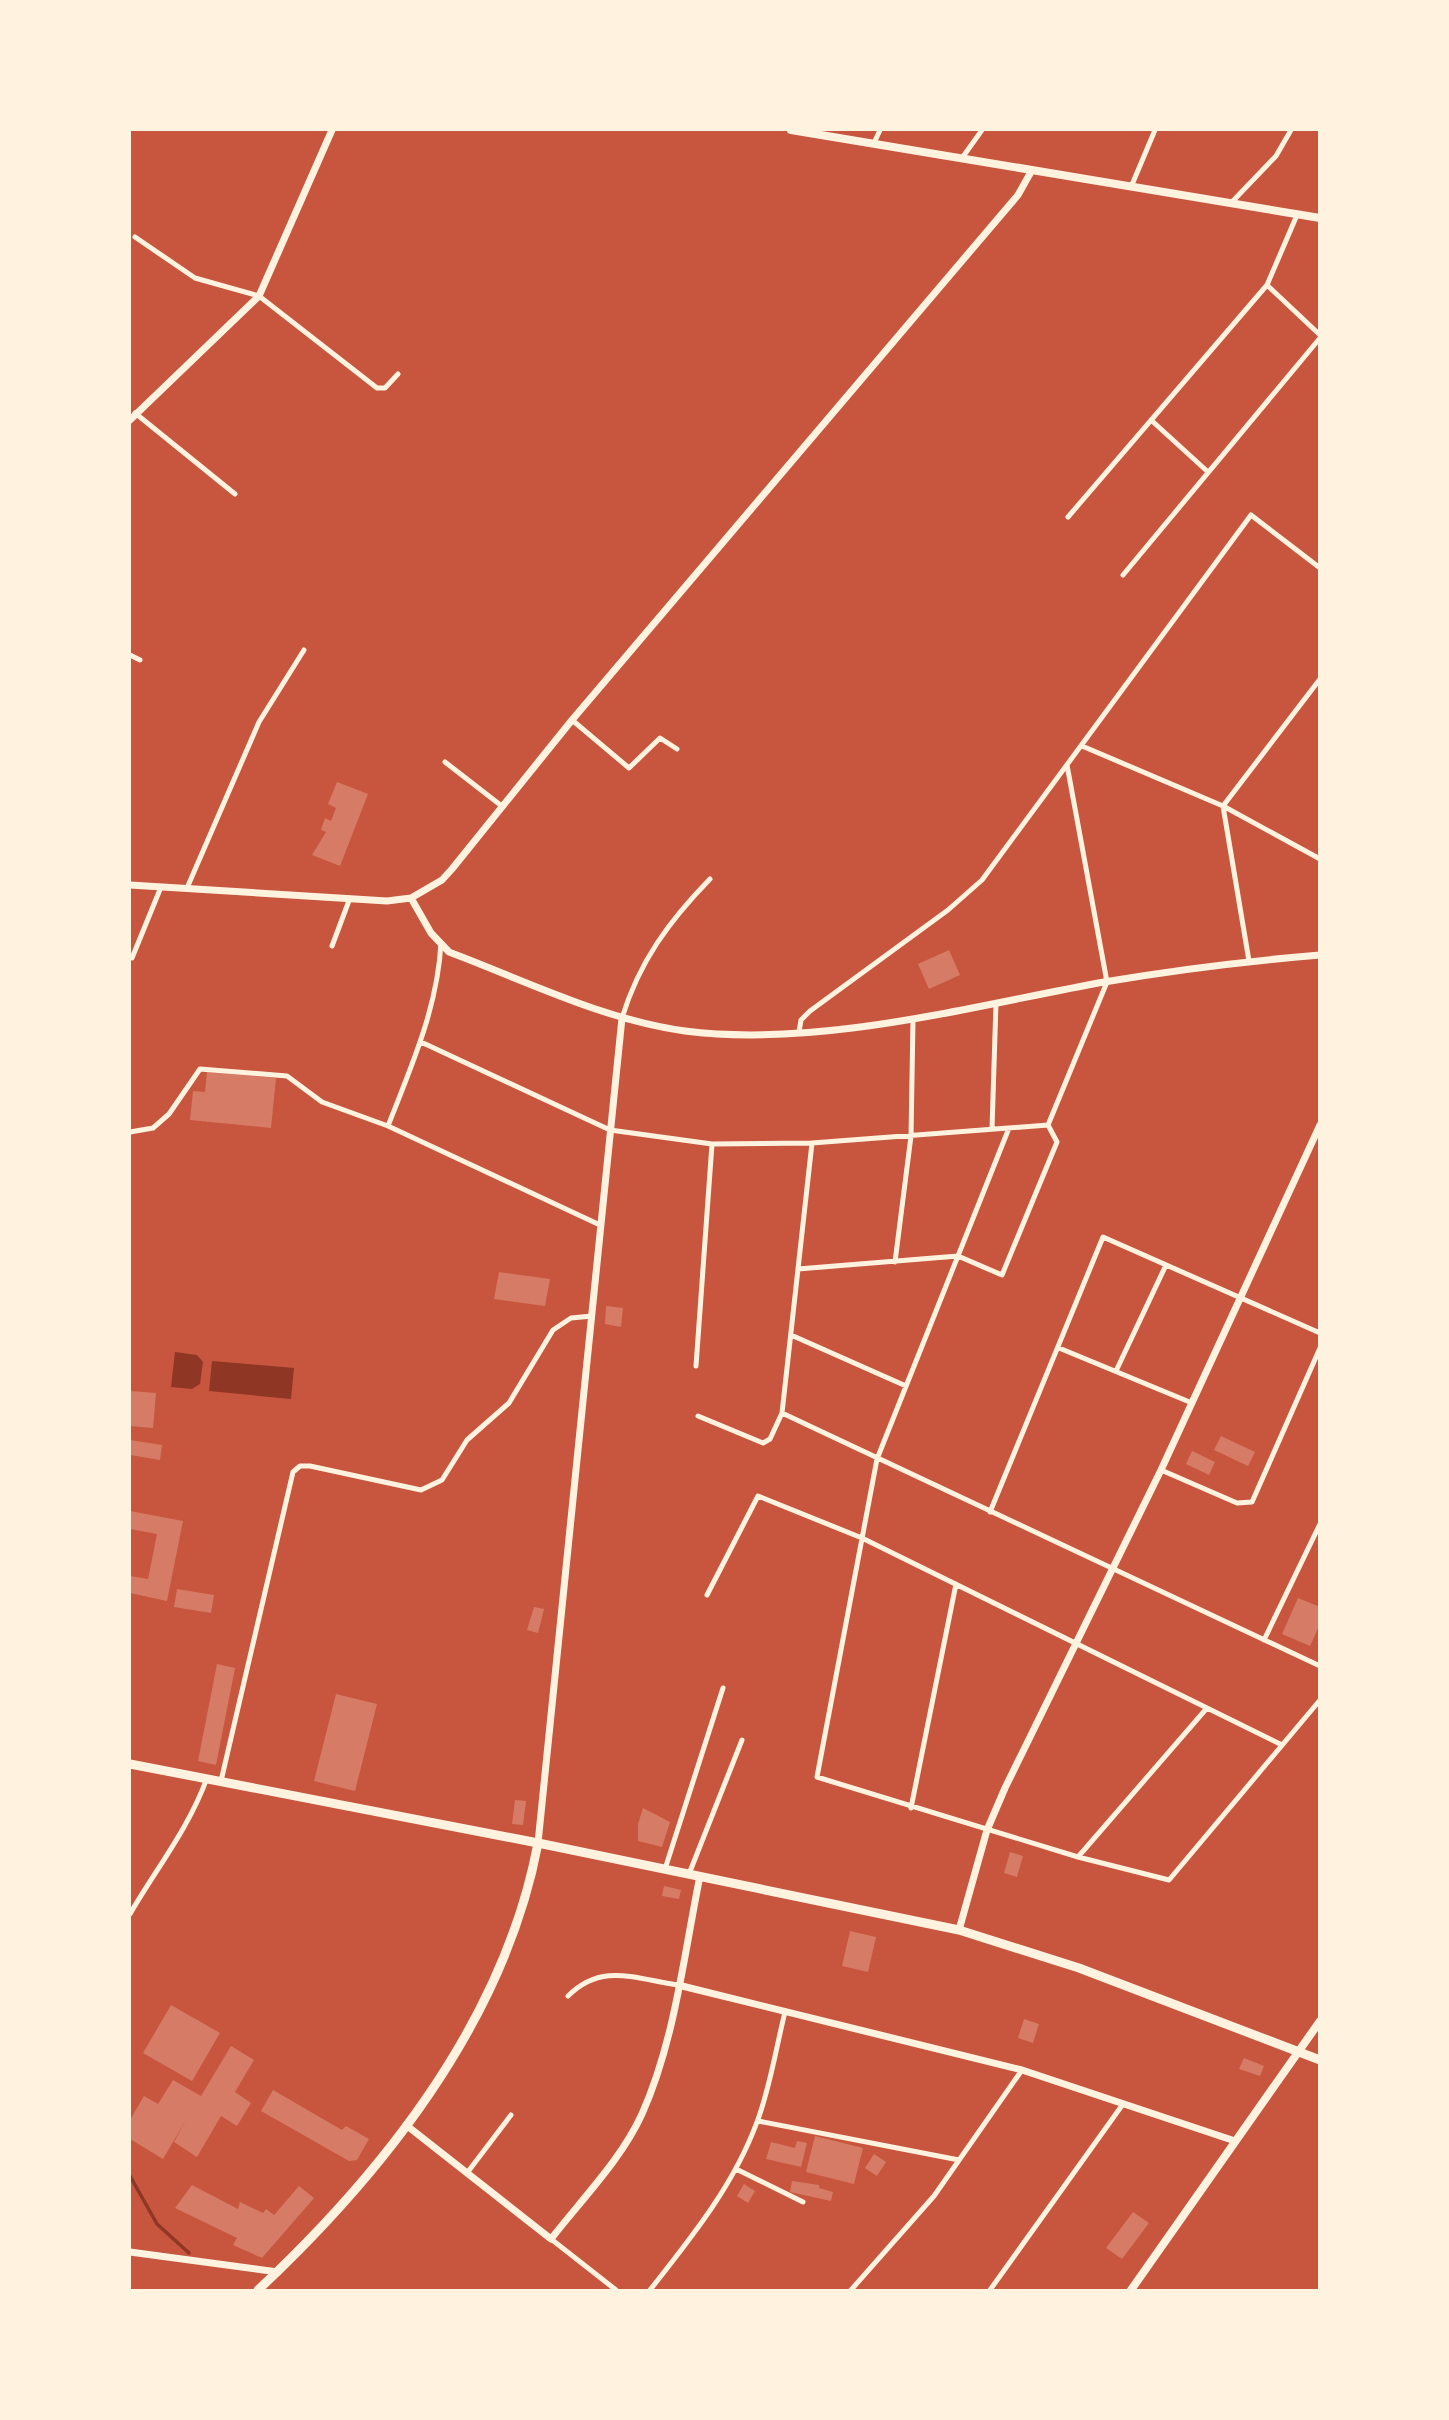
<svg xmlns="http://www.w3.org/2000/svg" width="1449" height="2420" font-family="Helvetica,sans-serif">
	<style>
		.water { fill: #8f3625 }
		.lines { fill: none; stroke-linecap: round; stroke-linejoin: round }
		.stream { stroke: #8f3625; stroke-width: 3.5 }
		.building { fill: #d67c66 }
		.minor { stroke: #fff3e0; stroke-width: 5 }
		.tertiary { stroke: #fff3e0; stroke-width: 7 }
		.secondary { stroke: #fff3e0; stroke-width: 8 }
		.primary { stroke: #fff3e0; stroke-width: 9 }
		.trunk { stroke: #fff3e0; stroke-width: 9 }
	</style>
	<rect width="100%" height="100%" fill="#c8553d"/>
	<path class="water" d="M175 1352 197 1355 203 1362 200 1384 192 1389 171 1387Z
		M212 1361 294 1368 291 1399 209 1391Z"/>
	<g class="lines">
		<path class="stream" d="M130 2176 157 2224 189 2253"/>
	</g>
	<path class="building" d="M337 782 368 794 340 866 312 855 326 832 321 830 325 818 331 821 336 808 328 804Z
		M949 950 960 975 929 989 918 964Z
		M207 1072 276 1078 271 1128 190 1120 193 1091 205 1092Z
		M499 1272 550 1279 545 1306 494 1299Z
		M606 1306 623 1308 621 1327 605 1324Z
		M130 1391 156 1393 153 1428 130 1426Z
		M1221 1436 1255 1452 1248 1466 1214 1450Z
		M130 1440 162 1445 160 1460 130 1455Z
		M1192 1451 1215 1462 1209 1475 1186 1464Z
		M130 1511 183 1521 167 1601 130 1593V1576L148 1579 157 1534 130 1529Z
		M177 1589 214 1595 211 1613 174 1607Z
		M1298 1598 1320 1607V1624L1310 1646 1282 1634Z
		M534 1607 544 1609 538 1633 527 1630Z
		M217 1664 235 1668 216 1765 198 1761Z
		M336 1694 377 1704 355 1791 314 1781Z
		M515 1800 526 1801 523 1825 512 1824Z
		M643 1808 670 1822 662 1847 638 1841V1824Z
		M1010 1852 1023 1856 1017 1877 1004 1873Z
		M664 1886 681 1890 679 1899 662 1896Z
		M850 1931 876 1937 868 1972 842 1966Z
		M171 2005 220 2033 192 2081 143 2053Z
		M1024 2019 1039 2024 1033 2043 1018 2038Z
		M231 2046 254 2060 235 2092 251 2103 237 2126 221 2116 197 2157 174 2142 186 2120 163 2159 130 2139V2120L144 2096 158 2104 173 2080 201 2096Z
		M1244 2058 1264 2066 1260 2076 1239 2069Z
		M273 2090 342 2130 346 2126 369 2139 357 2160 349 2161 261 2111Z
		M815 2136 863 2148 854 2184 806 2172Z
		M797 2141 807 2143 801 2167 766 2159 771 2142 795 2148Z
		M874 2154 886 2162 877 2176 865 2168Z
		M792 2181 819 2185V2188L833 2192 831 2201 790 2192Z
		M744 2184 755 2191 748 2203 737 2196Z
		M192 2185 238 2209 240 2202 263 2213 266 2209 274 2215 299 2186 314 2198 262 2258 233 2245 237 2238 175 2208Z
		M1133 2212 1149 2223 1122 2259 1106 2248Z"/>
	<g class="lines">
		<path class="minor" d="M874 143 880 130
			M962 158 982 130
			M1131 187 1155 130
			M1230 204 1276 156 1291 130
			M135 237 195 278 259 296 377 388H385L398 374
			M1267 285 1320 335
			M135 413 235 494
			M1151 420 1208 472
			M1068 517 1267 285 1297 215
			M1123 575 1320 338
			M130 655 140 660
			M572 720 629 768 660 738 677 749
			M1082 746 1223 806 1320 859
			M445 762 503 807
			M187 888 259 722 304 650
			M332 946 350 898
			M132 958 161 887
			M1249 961 1223 806 1320 679
			M622 1018C639 962 669 921 710 879
			M799 1032 801 1020 810 1011 948 910 982 880 1251 515 1320 568
			M421 1042 610 1130 712 1144 812 1143 1048 1125
			M1048 1125 1107 982 1067 765
			M388 1126C411 1067 438 1007 441 942
			M1009 1128 877 1459 817 1777 1078 1857 1169 1880 1320 1700
			M992 1129 996 1003
			M130 1132 153 1128 169 1114 200 1069 287 1076 322 1102 388 1126 600 1225
			M895 1262 911 1136 913 1020
			M798 1269 958 1256 1002 1275 1057 1142 1048 1125
			M791 1335 906 1386
			M1059 1348 1192 1403
			M696 1366 712 1144
			M1116 1371 1166 1265
			M782 1413 1320 1666
			M698 1416 763 1443 770 1439 782 1413 812 1143
			M1161 1470 1237 1503 1252 1502 1320 1348
			M990 1512 1103 1237 1320 1333
			M707 1595 758 1496 862 1538 1282 1745
			M1264 1640 1320 1524
			M221 1781 293 1472 300 1466H310L421 1490 442 1480 467 1440 509 1403 553 1330 571 1318 592 1316
			M911 1808 956 1584
			M1078 1857 1207 1708
			M665 1869 723 1688
			M689 1874 742 1740
			M130 1914C156 1869 189 1828 207 1778
			M568 1996C602 1962 635 1979 678 1985
			M758 2121 959 2160
			M736 2169 803 2202
			M467 2173 511 2115
			M551 2239 616 2290
			M650 2290C691 2238 734 2185 757 2122 770 2088 776 2048 785 2012
			M851 2290 934 2196 1022 2070
			M990 2290 1123 2104"/>
		<path class="tertiary" d="M130 420 259 296 332 130
			M130 885 387 901 411 898 442 880 452 869 572 720 1018 195 1032 170
			M411 898 431 933 449 952C526 981 604 1020 685 1031 819 1048 972 1006 1104 982 1175 970 1248 961 1320 955
			M538 1843 622 1018
			M959 1930 987 1830 1005 1788 1161 1470 1320 1125
			M678 1985 1022 2070 1235 2141
			M406 2125 551 2239C582 2199 621 2160 642 2114 675 2040 684 1954 700 1876
			M130 2252 278 2272"/>
		<path class="secondary" d="M791 130 1320 218
			M1131 2290 1320 2021"/>
		<path class="primary" d="M130 1764 538 1843"/>
		<path class="trunk" d="M258 2290C386 2170 505 2019 538 1843L959 1930 1079 1968 1320 2060"/>
	</g>
	<rect width="1449" height="2420" fill="none" stroke="#fff3e0" stroke-width="262"/>
</svg>
